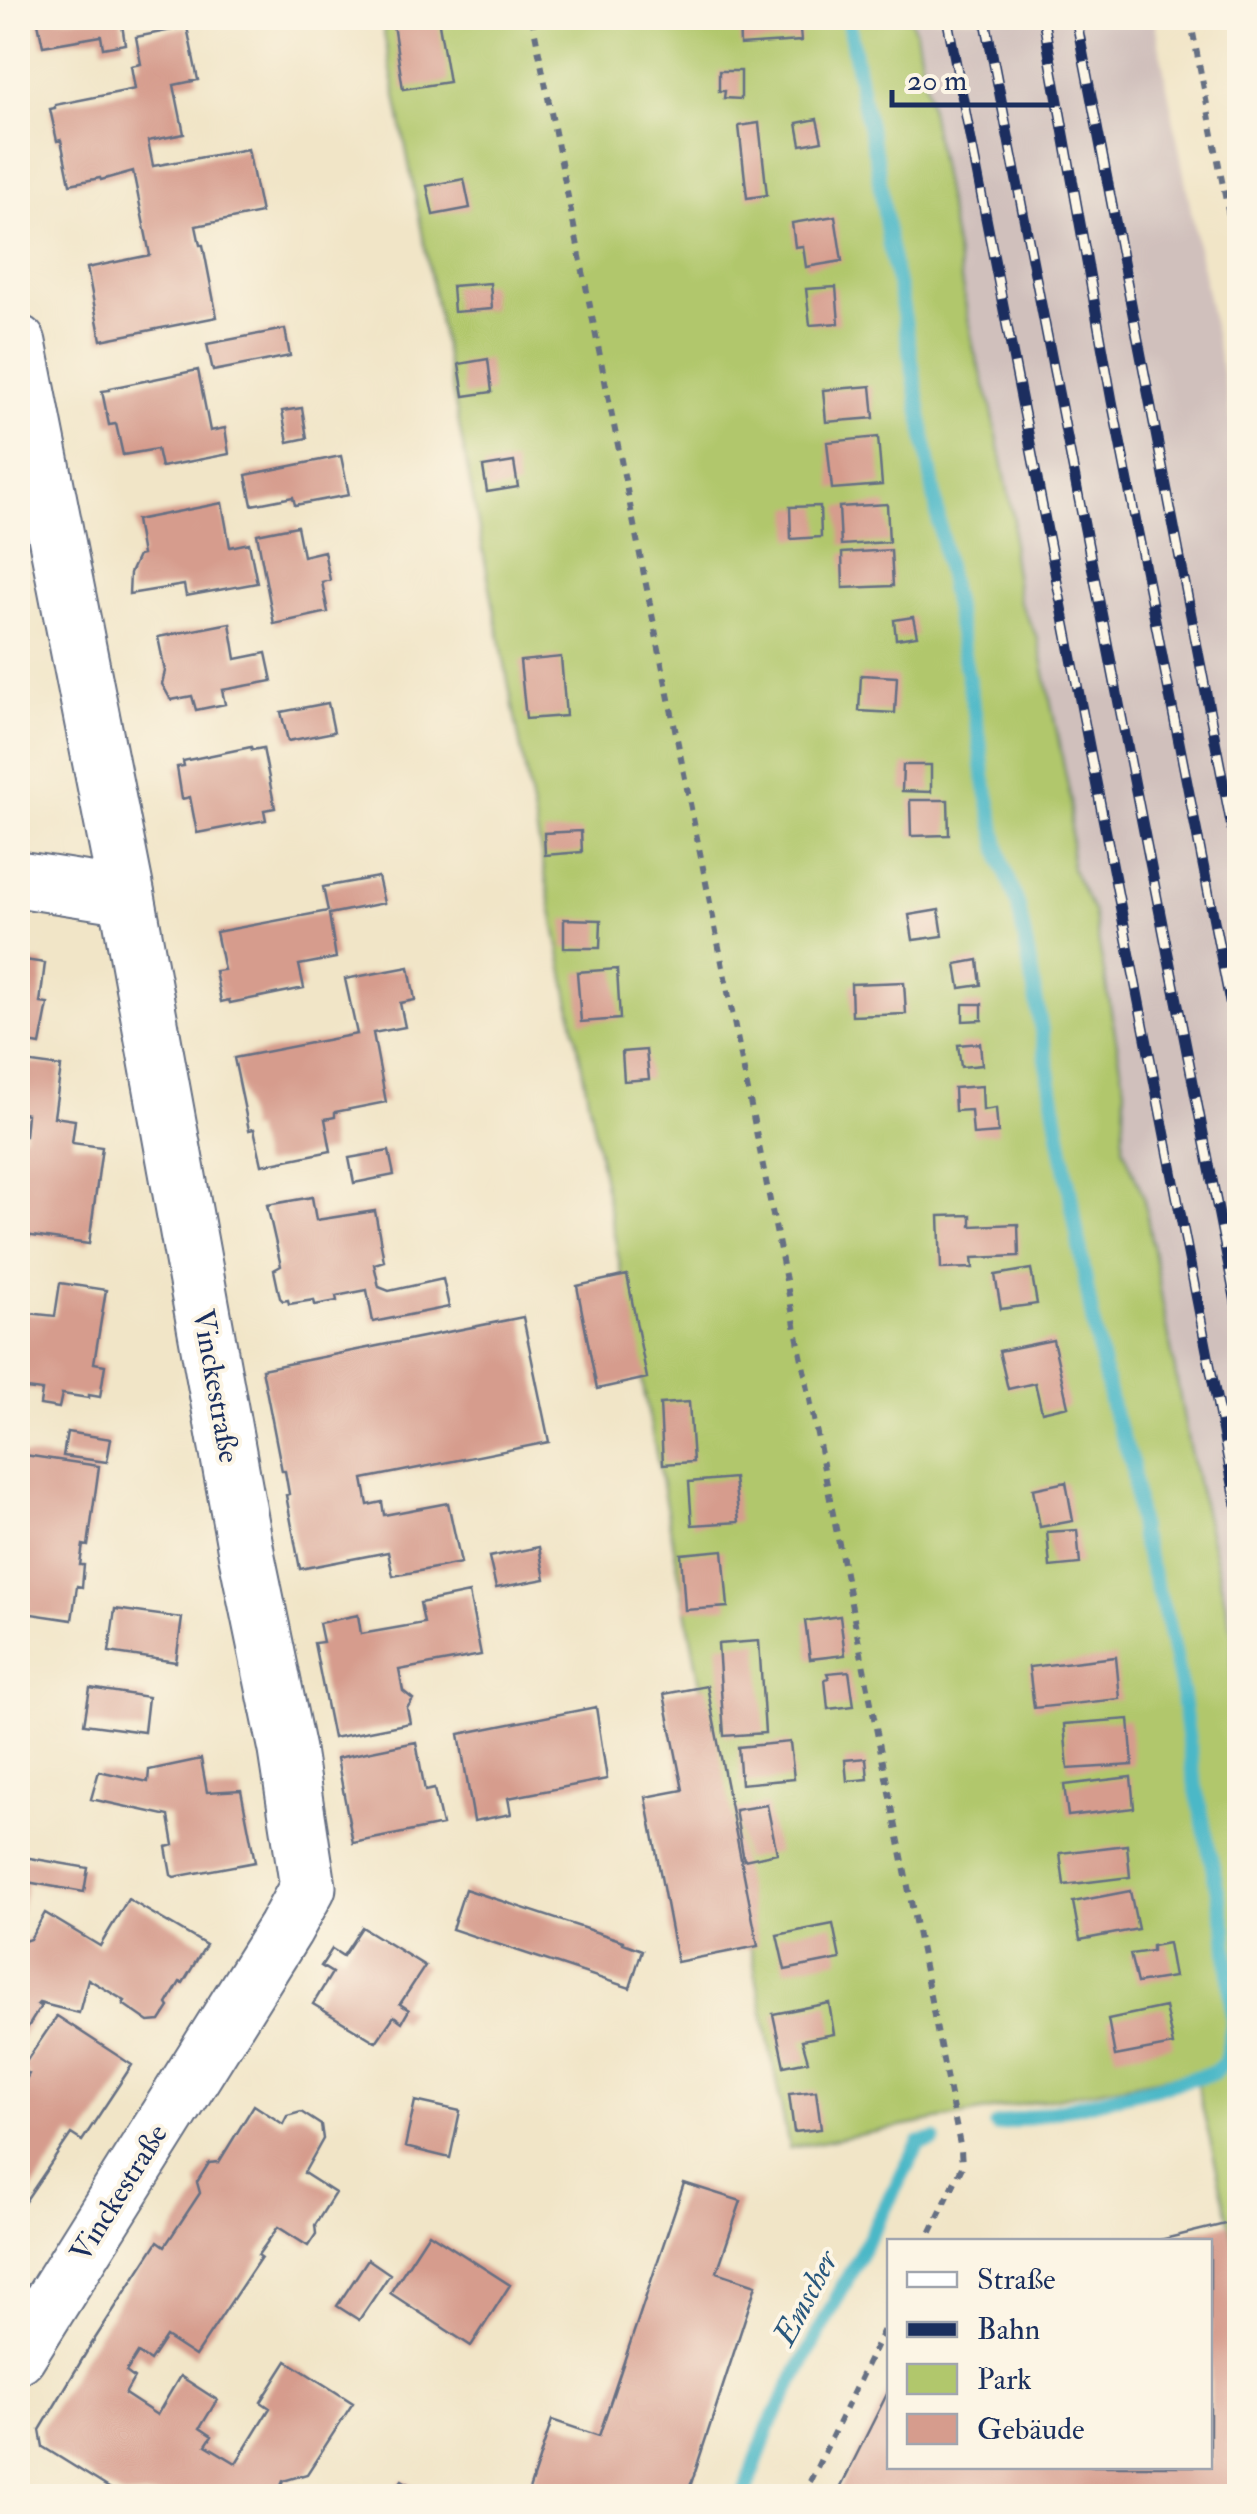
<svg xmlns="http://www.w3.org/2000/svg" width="1257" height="2514" font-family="'IM FELL Double Pica',serif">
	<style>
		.industrial { fill: #d0c0bc }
		.green { fill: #b1c76c; stroke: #667b65; stroke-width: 2.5 }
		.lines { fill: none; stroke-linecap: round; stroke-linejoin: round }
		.stream { stroke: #4bb8c7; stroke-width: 15 }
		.building { fill: #d69c8d }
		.minor-casing { stroke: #666f83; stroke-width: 59 }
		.path { stroke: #666f83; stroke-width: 6; stroke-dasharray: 8 8; stroke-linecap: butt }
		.minor { stroke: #fff; stroke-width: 55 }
		.rail-casing { stroke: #1b2f5e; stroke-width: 11 }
		.rail { stroke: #fcf5e5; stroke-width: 8; stroke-dasharray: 22; stroke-linecap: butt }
		.labels { text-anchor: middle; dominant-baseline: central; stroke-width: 8; stroke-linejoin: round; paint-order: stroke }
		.street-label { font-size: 30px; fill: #1b2f5e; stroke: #fcf5e5 }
		.water-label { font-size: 32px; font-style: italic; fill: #29587e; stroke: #fcf5e5 }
	</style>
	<rect width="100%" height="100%" fill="#fcf5e5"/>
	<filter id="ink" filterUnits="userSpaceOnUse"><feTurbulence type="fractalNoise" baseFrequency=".01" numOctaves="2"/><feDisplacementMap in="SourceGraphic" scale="20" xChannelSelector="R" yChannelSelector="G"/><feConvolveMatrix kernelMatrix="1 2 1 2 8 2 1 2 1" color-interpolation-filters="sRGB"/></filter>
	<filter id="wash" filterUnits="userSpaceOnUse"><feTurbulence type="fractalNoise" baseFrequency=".0048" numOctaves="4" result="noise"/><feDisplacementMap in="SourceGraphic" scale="40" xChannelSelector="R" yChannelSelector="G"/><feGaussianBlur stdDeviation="2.25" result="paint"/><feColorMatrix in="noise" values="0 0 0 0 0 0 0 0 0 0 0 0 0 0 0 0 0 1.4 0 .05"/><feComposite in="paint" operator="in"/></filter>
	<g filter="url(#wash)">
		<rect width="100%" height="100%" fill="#f1e5c7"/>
		<path class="industrial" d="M910 18H1154L1239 459V1734L1232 1684 1233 1636 1188 1442 1143 1195 1123 1147 1125 1088 1093 911 1071 868V801L1038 639 1019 601 1012 554 1014 520 990 401 974 351 916 32Z"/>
		<path class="green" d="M381 18H910L916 32 974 351 990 401 1014 520 1012 554 1019 601 1038 639 1071 801V868L1093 911 1125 1088 1123 1147 1143 1195 1188 1442 1233 1636 1232 1684 1240 1734 1239 2264 1194 2072 789 2148Z"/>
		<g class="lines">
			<path class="stream" d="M848 18 863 103 877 162 889 244 902 305 946 563 979 736 984 778 1002 862 1018 905 1030 966 1095 1334 1113 1412 1132 1463 1140 1534 1168 1624 1182 1693 1192 1769 1226 1930 1233 2025 1225 2063 1213 2073 996 2125
				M744 2496 768 2428 919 2143 934 2140"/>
		</g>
		<g id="blocks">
			<path class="building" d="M37 18H121L125 44 103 48 101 36 43 46Z
				M392 18H438L449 82 403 89Z
				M739 18H799L801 41 740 45Z
				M187 27 198 80 174 85 184 134 148 141 153 166 248 149 261 213 196 226 200 245H203L217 317 101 340 87 268 150 255 133 171 101 180 100 178 70 184 61 140 57 141 50 109 55 108V105L135 89 131 66 141 64 136 37Z
				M719 71H741V99L724 98 725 91H719Z
				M817 119 822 141 801 145 797 123Z
				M759 123 767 195 747 198 739 126Z
				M464 179 470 208 433 215 427 186Z
				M835 216 842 261 806 267 803 246 795 247 792 223Z
				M490 283 492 309 454 312 452 286Z
				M836 287 839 323 810 325 806 289Z
				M285 329 290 356 213 371 207 344Z
				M488 359 492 392 464 396 459 364Z
				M198 370 210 431 225 428 229 454 161 467 157 449 123 455 116 424 109 425 102 391 110 390V388Z
				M871 386 874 418 826 422 823 390Z
				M302 408 307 438 288 442 282 411Z
				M878 437 882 485 832 489 827 442Z
				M341 456 349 495 295 505 293 497 252 505 246 475Z
				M514 462 518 487 487 492 483 467Z
				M222 503 230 547 249 543 257 583 186 596 184 585 129 594 130 573 138 556 142 555 136 520Z
				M887 504 889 542 841 545 839 507Z
				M820 506 821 537 791 539 790 507Z
				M297 526 303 556 324 551 330 580 322 582 328 612 274 624 257 534Z
				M891 550 893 586 843 588 842 553Z
				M913 617 917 636 896 639 894 620Z
				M230 623 236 659 266 653 272 681 222 690 225 704 196 710 192 696 171 700 162 684 165 671 158 637Z
				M561 657 566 716 526 719 520 661Z
				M861 675 897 677 895 713 859 711Z
				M328 703 334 732 288 741 281 712Z
				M251 747 252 750 263 748 275 808 264 810 266 820 197 833 190 797 182 799 177 767 184 766 183 761Z
				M903 765H931V792L902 791Z
				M910 800H948L949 835 911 836Z
				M581 831 582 852 545 855 544 833Z
				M378 877 384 903 329 914 336 958 299 965 304 988 230 1003 229 1000 221 1002 215 971 224 970 216 932 328 911 323 887Z
				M939 910 943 936 913 940 909 915Z
				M564 919 601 920 600 948H564Z
				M18 959 45 963 40 1003 48 1004 40 1045 18 1041Z
				M978 960 981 985 960 988 956 964Z
				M409 967 415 1000 400 1003 405 1027 373 1033 386 1102 335 1112V1117L325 1119 331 1151 262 1165 254 1129 249 1130 234 1058 357 1034 345 979Z
				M617 969 620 1019 581 1022 577 972Z
				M904 982 906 1014 852 1016 851 984Z
				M963 1004H982V1020L963 1021Z
				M980 1043 982 1065 961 1067 958 1045Z
				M646 1050 649 1079 624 1081 622 1052Z
				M18 1061 61 1067 54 1117 75 1120 72 1143 102 1147 89 1244 18 1234V1148L19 1136H25L27 1114 18 1112Z
				M982 1086 983 1110 996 1108 998 1133 973 1135 971 1110 955 1111 954 1088Z
				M389 1151 394 1175 354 1183 349 1158Z
				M312 1197 316 1220 375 1211 384 1261 374 1264 379 1287 389 1291 443 1279 449 1307 373 1322 367 1290 336 1296 337 1301 315 1305 314 1300 289 1304 288 1300 283 1301 280 1298 274 1270 281 1266 267 1205Z
				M971 1215V1226L1018 1224 1019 1256 972 1258 973 1268 941 1269 939 1216Z
				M1031 1269 1037 1304 1001 1309 995 1275Z
				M627 1275 647 1378 597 1389 577 1286Z
				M60 1283 106 1290 94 1363 105 1365 100 1397 89 1395V1398L62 1394 59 1408 40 1405 42 1391 18 1388 20 1339H18V1312L55 1316Z
				M523 1317 549 1442 363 1479 368 1505 382 1502 384 1515 448 1503 461 1563 393 1576 388 1552 300 1569 286 1495 289 1494 285 1471H282L262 1369Z
				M1053 1340 1068 1406 1042 1412 1035 1383 1008 1389 999 1351Z
				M689 1402 693 1462 663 1464 660 1404Z
				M67 1432 111 1439 107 1462 63 1456Z
				M18 1454 99 1466 88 1546 83 1545 80 1565H84L82 1587 77 1586 72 1620 18 1612Z
				M734 1478 739 1522 692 1525 689 1482Z
				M1066 1482 1073 1521 1040 1527 1033 1489Z
				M1077 1530 1080 1564 1050 1567 1047 1532Z
				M539 1547 545 1579 496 1588 489 1557Z
				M723 1550 728 1607 685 1610 681 1554Z
				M469 1593 481 1655 399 1670 403 1691 413 1699 407 1708 410 1723 333 1738 314 1643 323 1642 319 1623 358 1615 361 1634 424 1623 420 1603Z
				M115 1609 182 1618 176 1662 109 1652Z
				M840 1616 845 1655 810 1659 805 1621Z
				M759 1641 765 1733 724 1736 718 1644Z
				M1116 1657 1120 1699 1034 1708 1029 1667Z
				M849 1671 854 1706 828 1709 825 1679 829 1678 827 1673Z
				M707 1686 758 1946 677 1962 646 1797 683 1790 664 1694Z
				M90 1688 148 1697 144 1732 84 1724Z
				M596 1707 607 1779 508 1798 511 1814 474 1821 459 1734Z
				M1129 1719 1133 1765 1068 1769 1064 1724Z
				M416 1742 425 1791 434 1789 442 1825 353 1843 337 1758Z
				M790 1742 794 1779 741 1784 738 1747Z
				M866 1758 868 1779 847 1781 845 1760Z
				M201 1759 207 1792 241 1790 255 1862 174 1877 171 1875 166 1847 174 1845 169 1816 91 1799 99 1771 148 1782 149 1770Z
				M1131 1777 1134 1808 1068 1816 1064 1785Z
				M767 1805 777 1853 744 1860 735 1810Z
				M1127 1845 1130 1877 1064 1885 1060 1853Z
				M18 1856 88 1868 84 1892 27 1882 19 1922H18Z
				M465 1889 623 1941V1943L642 1950 630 1988 452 1929Z
				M1130 1891 1138 1929 1080 1940 1073 1902Z
				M128 1899 206 1945 183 1983 180 1982 167 2004 169 2007 160 2021 149 2022 123 2004 125 2001 88 1979 79 2013 39 2003 37 2005 41 2006 18 2043V1943L30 1939 45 1913 100 1946Z
				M833 1924 840 1959 785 1970 777 1935Z
				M362 1927 425 1966 400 2004 409 2010 402 2022 394 2016 376 2042 313 2004 332 1973 321 1966 332 1949 343 1956Z
				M1168 1943 1174 1977 1137 1983 1130 1954 1152 1951V1946Z
				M829 2003 834 2034 802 2040 808 2061 784 2066 773 2014Z
				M1165 2007 1173 2045 1115 2056 1108 2019Z
				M57 2016 132 2065 82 2141 71 2134 22 2206 18 2203V2093L29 2074 21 2069Z
				M816 2091 821 2129 794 2132 789 2094Z
				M415 2101 460 2111 450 2158 405 2147Z
				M254 2105 283 2124 287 2116 301 2112 321 2125 323 2139 304 2173 335 2193 315 2225 316 2234 308 2246 278 2227 258 2255 261 2257 195 2356 166 2337 150 2361 138 2353 126 2372 134 2378 125 2394 157 2415 180 2376 217 2400 200 2428 212 2436 206 2445 236 2463 270 2408 261 2402 287 2361 353 2403 307 2474 283 2481 278 2493 284 2496H122L43 2447 40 2430 89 2348 158 2241 165 2246 200 2193 197 2182 209 2163 219 2162Z
				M684 2183 741 2201 717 2272 756 2285 687 2496H527L552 2420 599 2436Z
				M1229 2223 1240 2272V2417L1230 2419 1240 2463V2496H836L890 2388V2466H1210V2242L1160 2240Z
				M429 2233 510 2285 471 2346 390 2293Z
				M368 2259 390 2274 359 2320 337 2306Z
				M402 2480 427 2496H391Z"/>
		</g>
	</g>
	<g filter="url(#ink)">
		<use href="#blocks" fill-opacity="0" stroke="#666f83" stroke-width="2.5"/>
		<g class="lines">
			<defs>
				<path id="minor" d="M18 343 127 896 247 1557 287 1750 308 1887 285 1929 18 2355
					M18 879 127 896"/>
			</defs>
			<use href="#minor" class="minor-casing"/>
			<path class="path" d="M532 18 961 2150 962 2167 926 2242
				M1190 18 1240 272
				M803 2496 890 2317"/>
			<use href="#minor" class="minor"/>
			<defs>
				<path id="rail" d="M947 18 1240 1520
					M985 18 1240 1323
					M1043 18 1112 401 1240 1053
					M1076 18 1240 870"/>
			</defs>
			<use href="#rail" class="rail-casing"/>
			<use href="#rail" class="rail"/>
		</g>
	</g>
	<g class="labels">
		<g class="street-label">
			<text transform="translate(216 1386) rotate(80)">Vinckestraße</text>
			<text transform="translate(119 2193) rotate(-58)">Vinckestraße</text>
		</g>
		<g class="water-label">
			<text transform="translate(806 2298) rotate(-62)">Emscher</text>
		</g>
	</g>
	<rect width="1257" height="2514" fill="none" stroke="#fcf5e5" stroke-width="60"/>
	<rect x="887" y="2239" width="325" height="230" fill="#fcf5e5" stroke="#a2a6af" stroke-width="2.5"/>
	<rect x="907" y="2272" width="50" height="15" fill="#ffffff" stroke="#a2a6af" stroke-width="2.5"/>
	<text x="977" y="2289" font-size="30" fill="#1b2f5e">Straße</text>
	<rect x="907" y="2322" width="50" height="15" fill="#1b2f5e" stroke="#a2a6af" stroke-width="2.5"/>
	<text x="977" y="2339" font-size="30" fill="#1b2f5e">Bahn</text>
	<rect x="907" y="2364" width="50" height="30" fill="#b1c76c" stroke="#a2a6af" stroke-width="2.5"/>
	<text x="977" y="2389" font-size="30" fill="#1b2f5e">Park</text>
	<rect x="907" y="2414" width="50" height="30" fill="#d69c8d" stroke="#a2a6af" stroke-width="2.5"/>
	<text x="977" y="2439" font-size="30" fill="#1b2f5e">Gebäude</text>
	<path d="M892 90v15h160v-15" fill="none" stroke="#1b2f5e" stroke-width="5"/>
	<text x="907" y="90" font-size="30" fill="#1b2f5e" stroke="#fcf5e5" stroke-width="8" paint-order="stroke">20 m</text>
</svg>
